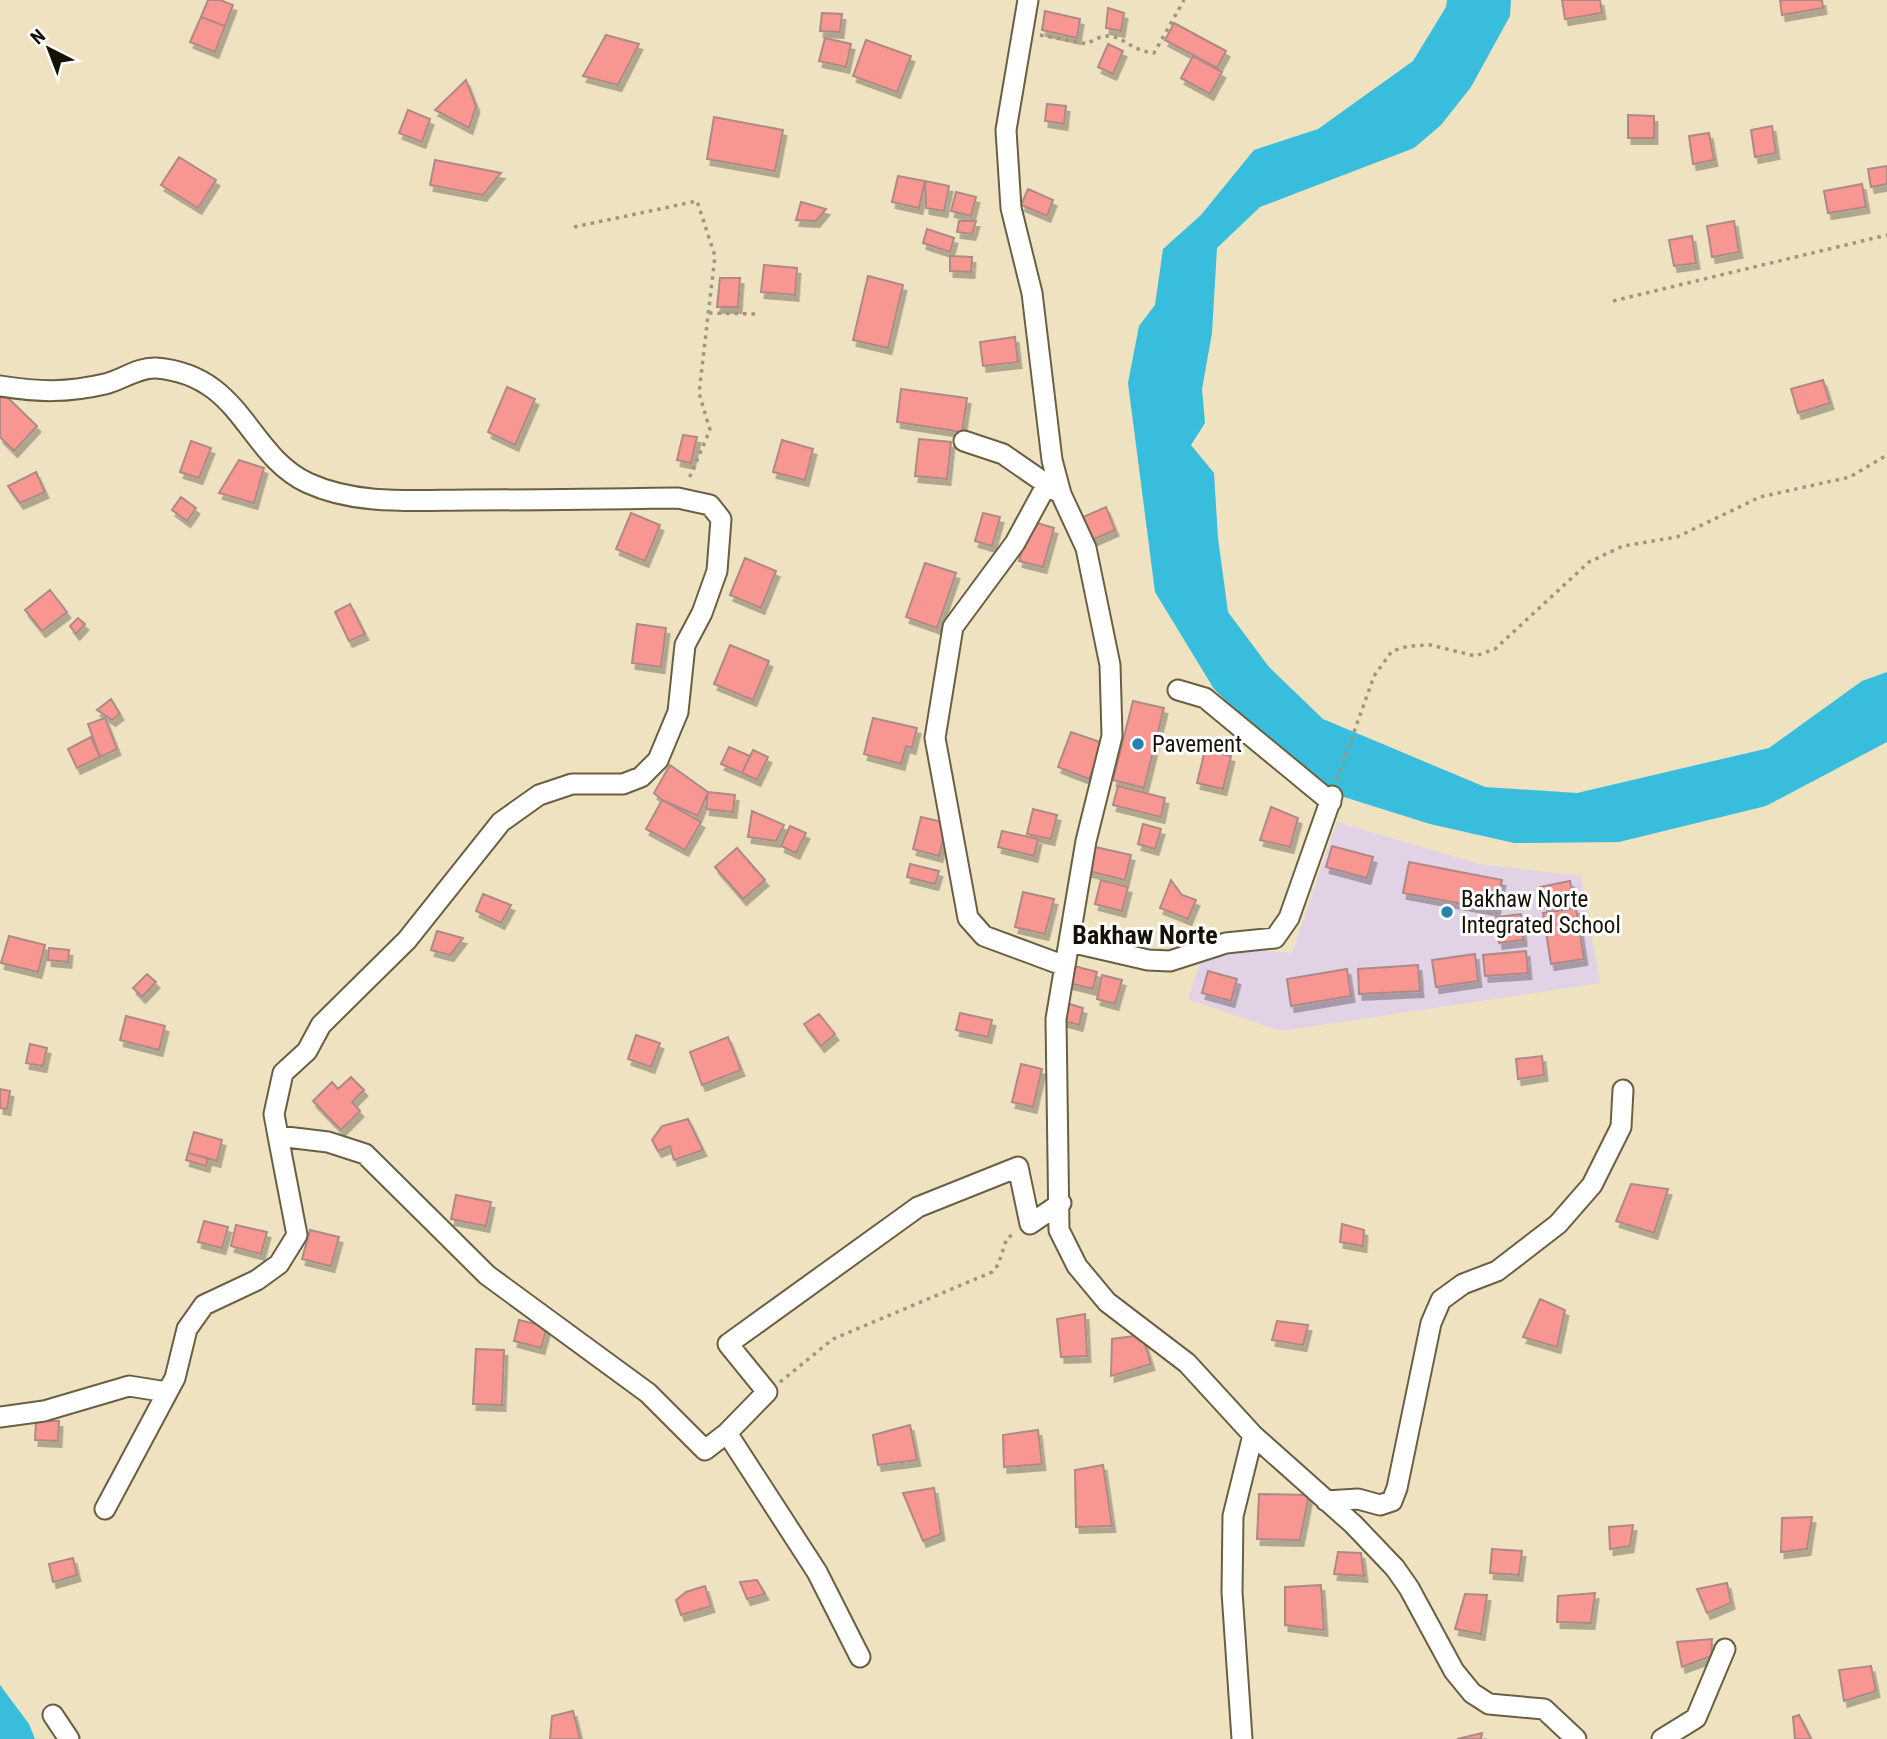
<svg xmlns="http://www.w3.org/2000/svg" width="1887" height="1739" font-family="'Roboto Condensed',sans-serif">
	<style>
		.education { fill: #e2d2e5 }
		.water { fill: #39bddd }
		.building { fill: #f89691; stroke: #ae8986; stroke-width: 2; filter: url(#shadow) }
		.lines { fill: none; stroke-linecap: round; stroke-linejoin: round }
		.street-casing { stroke: #6a5f42; stroke-width: 23 }
		.path { stroke: #9f967d; stroke-width: 3.5; stroke-dasharray: 3.5 5; stroke-linecap: butt }
		.street { stroke: #fff; stroke-width: 19 }
		.poi-dot { fill: #2683b0; stroke: #fff; stroke-width: 2.5 }
		.labels { text-anchor: middle; dominant-baseline: central; stroke-width: 6; stroke-linejoin: round; paint-order: stroke }
		.poi-label { font-size: 23px; fill: #151106; stroke: #fff; text-anchor: start }
		.quarter-label { font-size: 26px; font-weight: bold; fill: #151106; stroke: #fff }
	</style>
	<defs>
		<filter id="shadow"><feDropShadow dx="3.5" dy="6" stdDeviation="0" flood-color="#0004"/></filter>
	</defs>
	<rect width="100%" height="100%" fill="#eee2c1"/>
	<path class="education" d="M1337 822 1479 864 1581 876 1600 983 1281 1031 1188 999 1200 963 1228 948 1292 953Z"/>
	<path class="water" d="M1447 0H1511L1510 16 1471 87 1441 125 1414 148 1260 207 1217 248 1212 333 1202 389 1205 423 1191 445 1214 473 1218 538 1228 612 1269 667 1323 719 1485 787 1577 793 1769 748 1862 681 1887 672V742L1766 806 1619 842 1514 843 1430 824 1344 797 1285 758 1214 689 1155 592 1128 383 1139 326 1155 305 1163 249 1201 215 1254 150 1318 129 1413 61 1446 7Z
		M0 1685 29 1724 35 1739H0Z"/>
	<path class="building" d="M208 0H220L233 5 225 26 201 17Z
		M1562 0H1600L1602 13 1565 19Z
		M1780 0H1822L1823 8 1782 15Z
		M1108 8 1124 13 1121 31 1106 28Z
		M1045 11 1080 19 1077 38 1042 30Z
		M822 13 842 14 840 32 820 31Z
		M201 17 225 26 215 52 190 42Z
		M1174 23 1226 51 1217 68 1165 40Z
		M606 35 639 44 618 85 583 76Z
		M825 38 851 44 846 67 819 61Z
		M866 40 911 56 897 92 853 76Z
		M1108 44 1123 51 1113 74 1098 67Z
		M1193 56 1222 72 1210 94 1181 78Z
		M466 80 476 106 469 128 435 110Z
		M1047 104 1066 106 1064 124 1045 121Z
		M408 110 430 119 422 142 399 133Z
		M1628 115 1654 116V138H1628Z
		M714 117 783 130 775 171 707 159Z
		M1772 126 1776 153 1755 157 1751 130Z
		M1709 133 1714 160 1693 164 1689 136Z
		M179 157 216 180 198 208 161 185Z
		M435 160 501 173 483 195 430 185Z
		M1887 166V184L1871 187 1868 169Z
		M898 176 925 181 919 208 892 202Z
		M925 181 949 186 944 211 926 208Z
		M1862 184 1866 207 1828 213 1824 191Z
		M1028 189 1053 200 1047 216 1021 205Z
		M956 192 976 197 971 216 951 211Z
		M801 202 826 209 816 221 796 220Z
		M959 221H976L972 234 957 232Z
		M1734 221 1739 252 1712 257 1707 226Z
		M927 229 954 238 950 252 923 243Z
		M1692 236 1696 263 1674 266 1669 240Z
		M950 256 972 257 971 272 950 271Z
		M764 265 797 268 795 295 761 292Z
		M868 276 903 285 888 348 853 340Z
		M720 278H740L738 307H717Z
		M1015 337 1018 362 983 366 980 342Z
		M1823 380 1830 403 1798 413 1791 389Z
		M507 387 535 399 515 445 488 432Z
		M901 389 967 398 962 432 897 422Z
		M4 394 37 426 14 451 0 437V399Z
		M683 435 697 437 691 463 677 460Z
		M919 439 951 442 947 479 915 476Z
		M782 440 813 449 805 480 773 472Z
		M191 441 211 448 199 478 180 472Z
		M239 460 264 468 254 503 219 493Z
		M36 472 45 492 20 503 8 486Z
		M181 497 196 508 187 521 172 510Z
		M1106 507 1115 530 1092 540 1083 517Z
		M631 513 660 525 645 561 616 549Z
		M983 513 1000 517 992 546 975 541Z
		M1030 521 1054 528 1043 567 1019 561Z
		M745 558 776 571 761 608 730 595Z
		M925 563 956 573 937 628 906 617Z
		M50 590 67 612 42 631 25 610Z
		M350 604 365 634 349 641 335 612Z
		M78 618 85 624 76 634 70 626Z
		M637 624 666 628 661 667 632 663Z
		M730 645 769 661 753 700 714 684Z
		M111 699 120 714 112 720 97 710Z
		M1133 701 1164 708 1144 788 1113 780Z
		M105 718 117 749 100 757 88 724Z
		M873 718 917 728 912 748 906 746 901 764 864 754Z
		M1071 732 1103 743 1089 779 1058 767Z
		M91 737 100 757 77 768 68 749Z
		M729 747 750 756 742 773 721 764Z
		M753 750 768 757 757 780 742 773Z
		M1205 750 1231 756 1223 789 1197 783Z
		M670 765 708 792 698 816 662 800 654 793Z
		M1118 786 1165 798 1161 817 1113 805Z
		M708 792 735 795 733 812 706 809Z
		M662 800 701 822 685 850 646 829Z
		M1271 807 1298 818 1290 847 1260 840Z
		M1033 809 1057 815 1051 839 1027 834Z
		M752 811 784 825 776 841 748 837Z
		M921 817 947 823 939 856 913 849Z
		M1143 824 1161 829 1155 849 1138 844Z
		M790 826 806 833 796 853 781 846Z
		M1002 831 1038 839 1034 856 998 847Z
		M1091 846 1131 855 1125 880 1085 870Z
		M1332 846 1373 857 1367 878 1326 867Z
		M737 848 765 880 743 899 715 867Z
		M1409 862 1502 880 1496 910 1403 893Z
		M910 864 939 871 935 884 907 877Z
		M1101 880 1128 887 1122 911 1095 904Z
		M1171 880 1182 895 1196 900 1188 919 1160 908Z
		M1570 881 1574 902 1544 908 1540 887Z
		M1023 892 1054 899 1045 934 1015 927Z
		M483 894 511 905 501 923 476 911Z
		M1576 908 1584 959 1551 964 1543 913Z
		M1521 914 1523 940 1499 943 1496 917Z
		M437 931 463 938 450 955 431 950Z
		M9 936 45 945 38 972 1 963Z
		M49 948 69 950 68 962 48 960Z
		M1526 951 1528 973 1485 976 1483 955Z
		M1475 954 1478 981 1436 987 1432 960Z
		M1418 965 1420 991 1359 994 1358 969Z
		M1074 966 1097 972 1093 989 1069 983Z
		M1347 969 1351 996 1291 1006 1287 979Z
		M1208 971 1237 979 1231 1001 1202 993Z
		M147 974 156 982 142 997 133 988Z
		M1102 975 1122 980 1115 1004 1097 999Z
		M1066 1003 1083 1008 1079 1025 1061 1020Z
		M960 1013 992 1020 988 1037 956 1030Z
		M819 1014 835 1034 821 1046 804 1024Z
		M126 1016 165 1026 159 1050 120 1040Z
		M636 1035 660 1043 651 1067 628 1059Z
		M728 1037 741 1070 702 1085 690 1052Z
		M30 1044 47 1048 43 1066 26 1063Z
		M1542 1056 1544 1075 1518 1079 1516 1059Z
		M1021 1064 1042 1069 1033 1107 1012 1102Z
		M351 1077 364 1090 352 1102 360 1111 341 1130 313 1101 332 1082 338 1089Z
		M0 1089 10 1091 7 1109 0 1108Z
		M688 1119 703 1150 674 1160 670 1146 658 1151 652 1140 662 1126Z
		M194 1132 222 1140 217 1161 188 1153Z
		M188 1153 208 1158 206 1166 186 1160Z
		M1631 1184 1668 1189 1654 1233 1616 1221Z
		M456 1195 491 1202 486 1226 451 1219Z
		M204 1221 228 1227 222 1248 198 1242Z
		M1342 1224 1364 1230 1363 1246 1340 1242Z
		M236 1225 267 1232 261 1254 231 1246Z
		M310 1230 339 1237 331 1266 302 1259Z
		M1540 1299 1565 1310 1557 1347 1523 1337Z
		M1085 1314 1087 1356 1061 1357 1057 1319Z
		M519 1320 547 1327 541 1348 514 1341Z
		M1277 1321 1308 1325 1303 1345 1272 1340Z
		M1142 1335 1151 1364 1111 1376 1112 1339Z
		M476 1349 504 1350 502 1405 473 1404Z
		M36 1421H59L58 1441 35 1440Z
		M910 1425 917 1460 878 1465 873 1435Z
		M1038 1430 1042 1464 1004 1467 1003 1435Z
		M1103 1465 1112 1526 1076 1527 1075 1470Z
		M934 1488 941 1534 923 1541 903 1493Z
		M1259 1494 1309 1495 1300 1540 1257 1539Z
		M1812 1517 1807 1549 1781 1552 1782 1518Z
		M1633 1525 1630 1546 1610 1549 1609 1527Z
		M1492 1549 1522 1551 1519 1575 1490 1573Z
		M1338 1552 1361 1553 1364 1576 1334 1574Z
		M73 1558 77 1575 53 1582 49 1564Z
		M757 1580 765 1594 747 1599 740 1582Z
		M1727 1583 1731 1603 1707 1613 1697 1589Z
		M1321 1585 1324 1630 1285 1625V1587Z
		M705 1586 711 1606 681 1615 676 1600 686 1592Z
		M1595 1593 1591 1623 1557 1622 1558 1596Z
		M1465 1594 1487 1595 1481 1634 1455 1629Z
		M1712 1639 1711 1656 1682 1667 1677 1642Z
		M1871 1666 1876 1691 1844 1701 1839 1670Z
		M573 1711 580 1739H550L552 1716Z
		M1799 1715 1811 1739H1795L1793 1717Z
		M1482 1733 1481 1739H1457Z"/>
	<g class="lines">
		<defs>
			<path id="street" d="M1028 0 1006 130 1011 208 1032 293 1052 460 1061 494 1086 548 1110 665 1112 736 1086 841 1056 1019 1059 1230 1077 1266 1107 1302 1187 1363 1253 1435 1353 1524 1395 1568 1409 1588 1454 1671 1472 1693 1489 1704 1544 1709 1576 1739
				M0 386C40 392 66 393 105 384 122 380 138 367 156 368 243 375 246 454 308 483 358 506 417 500 471 500 540 500 609 499 678 498L710 505 721 519 717 571 702 613 685 645 678 712 658 760 641 777 623 784H572L539 795 501 822 407 940 321 1025 307 1051 283 1073 274 1114 278 1136 328 1142 365 1154 487 1275 648 1393 705 1450 727 1433 767 1392 728 1344 918 1207 1018 1167 1030 1224 1061 1203
				M964 441 1003 454 1058 492
				M1047 484 1015 543 953 627 935 738 968 918 984 936 1065 966
				M1178 690 1205 698 1331 802
				M1070 942 1148 960 1170 961 1226 943 1275 938 1289 918 1332 796
				M0 1417 44 1411 129 1386 167 1392
				M727 1433 817 1572 860 1657
				M1326 1501 1358 1499 1380 1505 1392 1501 1397 1488 1431 1323 1441 1300 1463 1284 1497 1271 1558 1224 1592 1185 1621 1127 1623 1090
				M105 1509 175 1378 187 1329 204 1305 257 1280 279 1264 297 1235 278 1136
				M53 1715 69 1739
				M1242 1739 1232 1592 1233 1516 1253 1435
				M1662 1739 1696 1718 1725 1649"/>
		</defs>
		<use href="#street" class="street-casing"/>
		<path class="path" d="M1040 35 1087 44C1119 23 1123 50 1154 53L1184 0
			M574 227 697 201 715 256 699 393 710 430 688 481
			M1613 301 1887 235
			M709 313 756 314
			M1337 780 1374 676 1392 651 1409 646 1431 645 1475 656 1495 649 1589 562 1623 546 1677 537 1760 497 1850 477 1887 455
			M780 1382 833 1339 992 1272 998 1265 1007 1238 1014 1234"/>
		<use href="#street" class="street"/>
	</g>
	<g class="poi-dot">
		<circle cx="1138" cy="744" r="7"/>
		<circle cx="1447" cy="912" r="7"/>
	</g>
	<g class="labels">
		<g class="poi-label">
			<text x="1152" y="744">Pavement</text>
			<text x="1461" y="899">Bakhaw Norte<tspan x="1461" dy="26">Integrated School</tspan></text>
		</g>
		<g class="quarter-label">
			<text x="1145" y="935">Bakhaw Norte</text>
		</g>
	</g>
	<g transform="translate(49 49) rotate(318)" stroke="#ffffff" stroke-width="5" paint-order="stroke">
	<path d="M0-5L12 26L0 18L-12 26Z" fill="#151106"/>
	<text y="-10" font-size="19" font-weight="bold" text-anchor="middle" fill="#151106">N</text>
	</g>
</svg>
